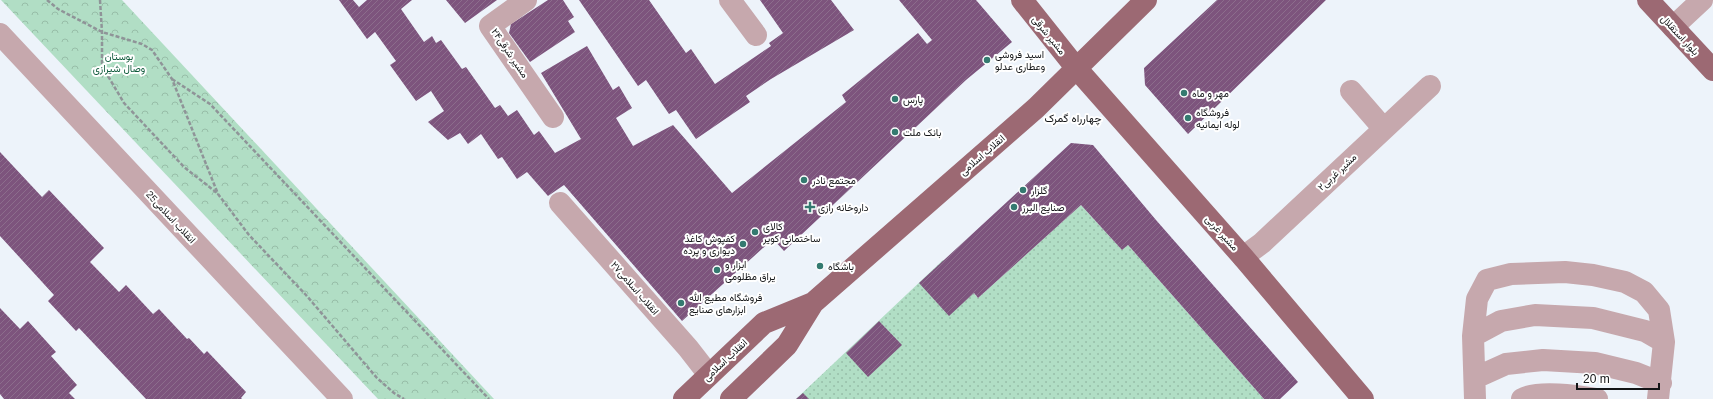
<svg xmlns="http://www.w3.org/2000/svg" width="1713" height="399" font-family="Helvetica,Vazirmatn,sans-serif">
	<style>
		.grass { fill: url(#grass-dots) }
		.forest { fill: url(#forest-crowns) }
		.building { fill: url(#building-hatch) }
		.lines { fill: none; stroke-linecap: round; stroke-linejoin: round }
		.path { stroke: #8f9498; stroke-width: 2.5; stroke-dasharray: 4 2; stroke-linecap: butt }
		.minor { stroke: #c6a8ad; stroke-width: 22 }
		.major { stroke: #9c6973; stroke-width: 22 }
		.poi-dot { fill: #347a70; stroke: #fff; stroke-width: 1.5 }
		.labels { text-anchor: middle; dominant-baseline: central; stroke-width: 4; stroke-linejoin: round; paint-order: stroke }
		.street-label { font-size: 10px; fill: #131517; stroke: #fff }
		.poi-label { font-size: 10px; fill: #131517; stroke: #fff; text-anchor: start }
		.park-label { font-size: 10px; fill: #0e5a3b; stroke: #fff }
		.neighbourhood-label { font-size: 11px; fill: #131517; stroke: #fff }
	</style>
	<defs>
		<pattern id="grass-dots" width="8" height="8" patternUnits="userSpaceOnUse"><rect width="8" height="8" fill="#b1dec5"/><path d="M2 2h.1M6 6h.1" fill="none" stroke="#97bea8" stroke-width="1.8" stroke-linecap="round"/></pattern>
		<pattern id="forest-crowns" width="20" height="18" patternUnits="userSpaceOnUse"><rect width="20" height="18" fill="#b1dec5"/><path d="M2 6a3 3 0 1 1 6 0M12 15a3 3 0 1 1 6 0" fill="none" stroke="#97bea8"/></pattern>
		<pattern id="building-hatch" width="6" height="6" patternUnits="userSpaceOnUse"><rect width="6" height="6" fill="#7d547d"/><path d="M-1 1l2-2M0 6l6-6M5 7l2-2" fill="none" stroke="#8c6d8c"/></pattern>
	</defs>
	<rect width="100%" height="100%" fill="#edf3fa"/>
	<path class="grass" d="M1081 205 1122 250 1128 245 1264 399H796L943 260 978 298Z"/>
	<path class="forest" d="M1 0H122L494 399H378Z"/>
	<path class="building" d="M339 0H353L359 7 367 0H412L401 9 424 42 432 36 436 43 441 40 462 69 466 67 495 108 500 105 508 116 517 110 534 135 539 131 555 153 581 139 541 73 587 46 613 90 619 86 632 108 616 118 633 146 673 125 732 193 846 102 842 95 918 33 927 44 932 40 899 0H976L1012 42 966 80 784 251 773 239 682 321 564 185 548 196 527 172 517 179 502 157 498 159 481 134 468 144 460 133 448 140 428 122 444 111 431 91 416 101 390 65 396 61 375 32 367 39Z
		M446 0H497L465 23Z
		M548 0H563L574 17 568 21 575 32 530 62 509 33 511 24Z
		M579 0H649L686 53 691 49 715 84 771 46 769 43 783 33 760 0H831L854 30 771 79 746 96 750 102 696 139 676 110 669 114 646 80 638 86Z
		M1217 0H1326L1188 134 1145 85 1144 68Z
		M1071 143 1093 145 1156 220 1298 382 1280 399H1264L1128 245 1122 250 1081 205 978 298 974 293 949 316 919 283Z
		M0 152 42 197 49 190 104 248 90 262 119 292 126 285 153 314 159 309 187 339 189 338 204 354 207 351 246 392 241 398 242 399H146L79 328 76 331 48 301 54 295 0 236Z
		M0 308 20 329 28 321 56 352 51 356 77 385 69 393 75 399H4L0 394Z
		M879 321 902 345 868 377 846 353Z
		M803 393 809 399H796Z"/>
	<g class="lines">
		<path class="path" d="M47 0 58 9 102 32 142 44 152 50 172 79 218 194 249 235 306 295 377 378 394 393 404 399
			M100 0 102 32V66L124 103 184 167 217 193
			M172 79 210 104 489 399"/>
		<path class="minor" d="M526 0 490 26 553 117
			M730 0 756 35
			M1673 27 1702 0
			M0 34 342 399
			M1351 91 1384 129
			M560 203 688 348 709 375
			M1243 257 1262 243 1430 86
			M1473 336 1501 321 1535 315 1593 318 1645 331 1664 342
			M1475 378 1506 364 1543 360 1595 363 1636 373 1661 383
			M1475 399 1473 336 1477 299 1487 280 1511 274 1565 272 1593 275 1625 282 1644 292 1659 310 1664 342 1658 399
			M1522 399C1538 390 1578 396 1597 399"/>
		<path class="major" d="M1022 0 1077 69 1243 257 1363 399
			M1648 0 1713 70
			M684 399 764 323 813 303
			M731 399 787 345 813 303 1036 108 1146 0"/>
	</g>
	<g class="poi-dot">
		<circle cx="987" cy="60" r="4"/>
		<circle cx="1184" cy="93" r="4"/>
		<circle cx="895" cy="99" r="4"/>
		<circle cx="1188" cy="118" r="4"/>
		<circle cx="895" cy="132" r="4"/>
		<circle cx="804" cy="180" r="4"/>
		<circle cx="1023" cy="190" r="4"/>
		<path d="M808 201h4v4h4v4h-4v4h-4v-4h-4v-4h4z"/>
		<circle cx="1014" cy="207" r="4"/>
		<circle cx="755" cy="232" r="4"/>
		<circle cx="743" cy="244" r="4"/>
		<circle cx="820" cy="266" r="4"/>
		<circle cx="717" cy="270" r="4"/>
		<circle cx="681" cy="303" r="4"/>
	</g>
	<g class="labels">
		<g class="street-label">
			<text transform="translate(1049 35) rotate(51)">مشیر شرقی</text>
			<text transform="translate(1680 35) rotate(47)">بلوار استقلال</text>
			<text transform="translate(510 53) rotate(56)">مشیر شرقی۲۴</text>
			<text transform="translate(982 155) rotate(-41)">انقلاب اسلامی</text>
			<text transform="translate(1337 172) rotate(-43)">۲مشیر غربی</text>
			<text transform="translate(171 217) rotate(47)">25انقلاب اسلامی</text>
			<text transform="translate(1222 233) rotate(48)">مشیر غربی</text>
			<text transform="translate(635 288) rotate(49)">انقلاب اسلامی۲۷</text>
			<text transform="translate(725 360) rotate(-43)">انقلاب اسلامی</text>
		</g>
		<g class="poi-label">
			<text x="995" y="54">اسید فروشی<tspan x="995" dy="12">وعطاری عدلو</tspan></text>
			<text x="1192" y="93">مهر و ماه</text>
			<text x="903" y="99">پارس</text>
			<text x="1196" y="112">فروشگاه<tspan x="1196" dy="12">لوله ایمانیه</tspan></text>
			<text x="903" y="132">بانک ملت</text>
			<text x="812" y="180">مجتمع نادر</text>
			<text x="1031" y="190">گلزار</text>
			<text x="818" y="207">داروخانه رازی</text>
			<text x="1022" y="207">صنایع البرز</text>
			<text x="763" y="226">کالای<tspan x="763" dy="12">ساختمانی کویر</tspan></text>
			<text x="735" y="238" text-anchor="end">کفپوش کاغذ<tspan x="735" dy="12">دیواری و پرده</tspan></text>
			<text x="725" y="264">ابزار و<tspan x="725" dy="12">یراق مظلومی</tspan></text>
			<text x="828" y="266">باشگاه</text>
			<text x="689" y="297">فروشگاه مطیع الله<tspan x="689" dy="12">ابزارهای صنایع</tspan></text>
		</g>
		<g class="park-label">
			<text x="119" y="56">بوستان<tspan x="119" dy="12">وصال شیرازی</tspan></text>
		</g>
		<g class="neighbourhood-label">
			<text x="1073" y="118">چهارراه گمرک</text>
		</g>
	</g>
	<path d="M1577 383v6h82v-6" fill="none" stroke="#131517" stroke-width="2"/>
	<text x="1583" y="383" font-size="12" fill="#131517" stroke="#ffffff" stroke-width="3" paint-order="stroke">20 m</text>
</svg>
